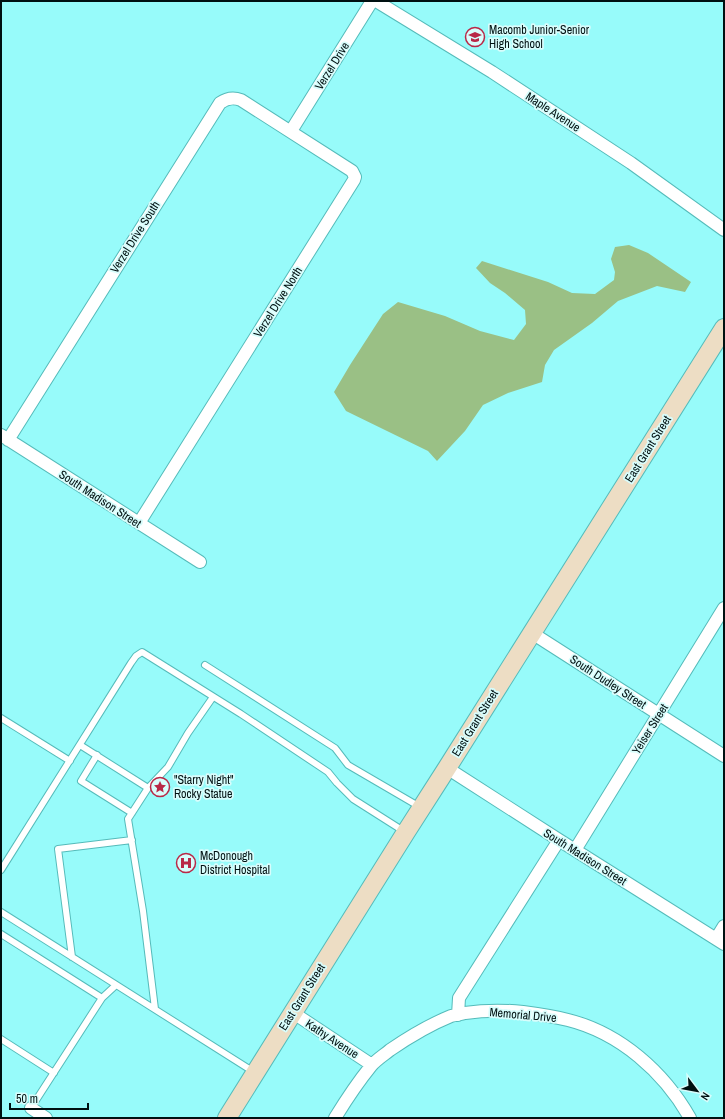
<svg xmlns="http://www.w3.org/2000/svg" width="725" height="1119" font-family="'Archivo Narrow',sans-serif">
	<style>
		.forest { fill: #9ac085 }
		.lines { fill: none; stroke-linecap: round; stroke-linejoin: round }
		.lane-casing { stroke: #55bbba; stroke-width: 8 }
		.street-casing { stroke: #55bbba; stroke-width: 14 }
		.secondary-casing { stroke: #55bbba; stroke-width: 20 }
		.lane { stroke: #fff; stroke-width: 6 }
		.street { stroke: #fff; stroke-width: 12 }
		.secondary { stroke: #edddc4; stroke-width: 18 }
		.labels { text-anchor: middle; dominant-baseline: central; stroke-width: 3.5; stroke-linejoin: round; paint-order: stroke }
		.poi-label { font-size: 12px; fill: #001011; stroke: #d8fdfc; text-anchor: start }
		.street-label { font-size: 12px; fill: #001011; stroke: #d8fdfc }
	</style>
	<rect width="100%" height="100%" fill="#97fbfa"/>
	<path class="forest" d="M629 245 648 253 691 282 685 292 657 286 618 301 592 323 554 350 545 365 542 382 508 393 483 405 465 431 437 461 428 451 346 411 334 392 350 365 383 314 398 302 445 316 480 331 514 340 526 324 525 310 505 293 490 283 476 268 482 261 548 282 572 293 595 294 614 280 615 272 611 259 615 247Z"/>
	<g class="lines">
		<defs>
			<path id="lane" d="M205 665 335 748 348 765 420 807
				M1 718 70 761
				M80 745 148 788
				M97 755 81 781 132 813
				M1 870 131 663 136 656 142 652 241 714 328 772 337 783 353 799 405 832
				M1 912 254 1072
				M1 934 102 998 116 985
				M72 957 58 849 132 840
				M155 1009 143 911 128 819 148 788 168 767 188 733 213 697
				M1 1039 54 1073
				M31 1108 102 998"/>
			<path id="street" d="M376 1 492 72 631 163 724 230
				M291 131 372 1
				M1 435 200 562
				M8 440 220 103C227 98 233 97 241 100L352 171 355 177 354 180 139 523
				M532 633 724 756
				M447 768 559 840 724 944
				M575 850 724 608
				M716 939 724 926
				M292 1012 372 1065
				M458 1015 459 998 559 840
				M31 1108 46 1118
				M335 1118C346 1100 358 1082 371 1066 376 1060 384 1055 390 1050 409 1037 429 1025 451 1016 455 1015 461 1014 465 1013 485 1010 504 1010 523 1012 538 1014 553 1016 568 1020 620 1033 664 1072 690 1118"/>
			<path id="secondary" d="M227 1118 406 832 447 768 724 328"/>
		</defs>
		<use href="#lane" class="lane-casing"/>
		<use href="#street" class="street-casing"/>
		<use href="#secondary" class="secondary-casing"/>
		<use href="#lane" class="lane"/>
		<use href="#street" class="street"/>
		<use href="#secondary" class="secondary"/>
	</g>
	<defs>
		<symbol id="school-ring" viewBox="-11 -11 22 22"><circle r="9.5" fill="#d8fdfc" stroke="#b92847" stroke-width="1.5"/><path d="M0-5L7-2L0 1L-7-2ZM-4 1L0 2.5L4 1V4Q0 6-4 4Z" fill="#b92847"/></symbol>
		<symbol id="sight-ring" viewBox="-11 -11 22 22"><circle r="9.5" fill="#d8fdfc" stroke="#b92847" stroke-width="1.5"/><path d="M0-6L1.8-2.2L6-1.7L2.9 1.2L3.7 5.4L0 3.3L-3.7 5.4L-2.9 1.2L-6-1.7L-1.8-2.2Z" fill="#b92847"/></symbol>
		<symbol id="hospital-ring" viewBox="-11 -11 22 22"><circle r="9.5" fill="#d8fdfc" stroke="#b92847" stroke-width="1.5"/><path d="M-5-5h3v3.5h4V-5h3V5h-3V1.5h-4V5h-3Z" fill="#b92847"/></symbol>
	</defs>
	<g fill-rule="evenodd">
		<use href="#school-ring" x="464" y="26" width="22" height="22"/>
		<use href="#sight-ring" x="149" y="776" width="22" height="22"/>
		<use href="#hospital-ring" x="175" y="852" width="22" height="22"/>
	</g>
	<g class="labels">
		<g class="poi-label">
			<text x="489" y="30">Macomb Junior-Senior<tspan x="489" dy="14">High School</tspan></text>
			<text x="174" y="780">"Starry Night"<tspan x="174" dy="14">Rocky Statue</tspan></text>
			<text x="200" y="856">McDonough<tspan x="200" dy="14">District Hospital</tspan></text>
		</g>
		<g class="street-label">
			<text transform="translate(332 66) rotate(-58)">Verzel Drive</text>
			<text transform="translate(553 112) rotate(33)">Maple Avenue</text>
			<text transform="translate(135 237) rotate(-58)">Verzel Drive South</text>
			<text transform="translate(278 302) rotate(-58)">Verzel Drive North</text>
			<text transform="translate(648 449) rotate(-58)">East Grant Street</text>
			<text transform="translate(100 499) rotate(33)">South Madison Street</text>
			<text transform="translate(608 682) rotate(33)">South Dudley Street</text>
			<text transform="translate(475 723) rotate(-58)">East Grant Street</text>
			<text transform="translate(650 729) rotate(-58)">Yeiser Street</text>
			<text transform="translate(585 857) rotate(32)">South Madison Street</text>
			<text transform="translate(302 997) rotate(-58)">East Grant Street</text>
			<text transform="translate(523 1015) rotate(5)">Memorial Drive</text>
			<text transform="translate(332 1039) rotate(33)">Kathy Avenue</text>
		</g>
	</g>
	<rect width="725" height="1119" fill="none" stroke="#001011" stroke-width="4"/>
	<g transform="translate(697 1091) rotate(122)" stroke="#d8fdfc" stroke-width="3" paint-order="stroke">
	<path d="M0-3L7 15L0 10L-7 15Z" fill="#001011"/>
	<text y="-6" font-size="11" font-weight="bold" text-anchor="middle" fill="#001011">N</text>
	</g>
	<path d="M10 1103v6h78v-6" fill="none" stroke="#001011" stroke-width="2"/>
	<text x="16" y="1103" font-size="12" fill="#001011" stroke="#d8fdfc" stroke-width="3" paint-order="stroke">50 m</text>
</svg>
